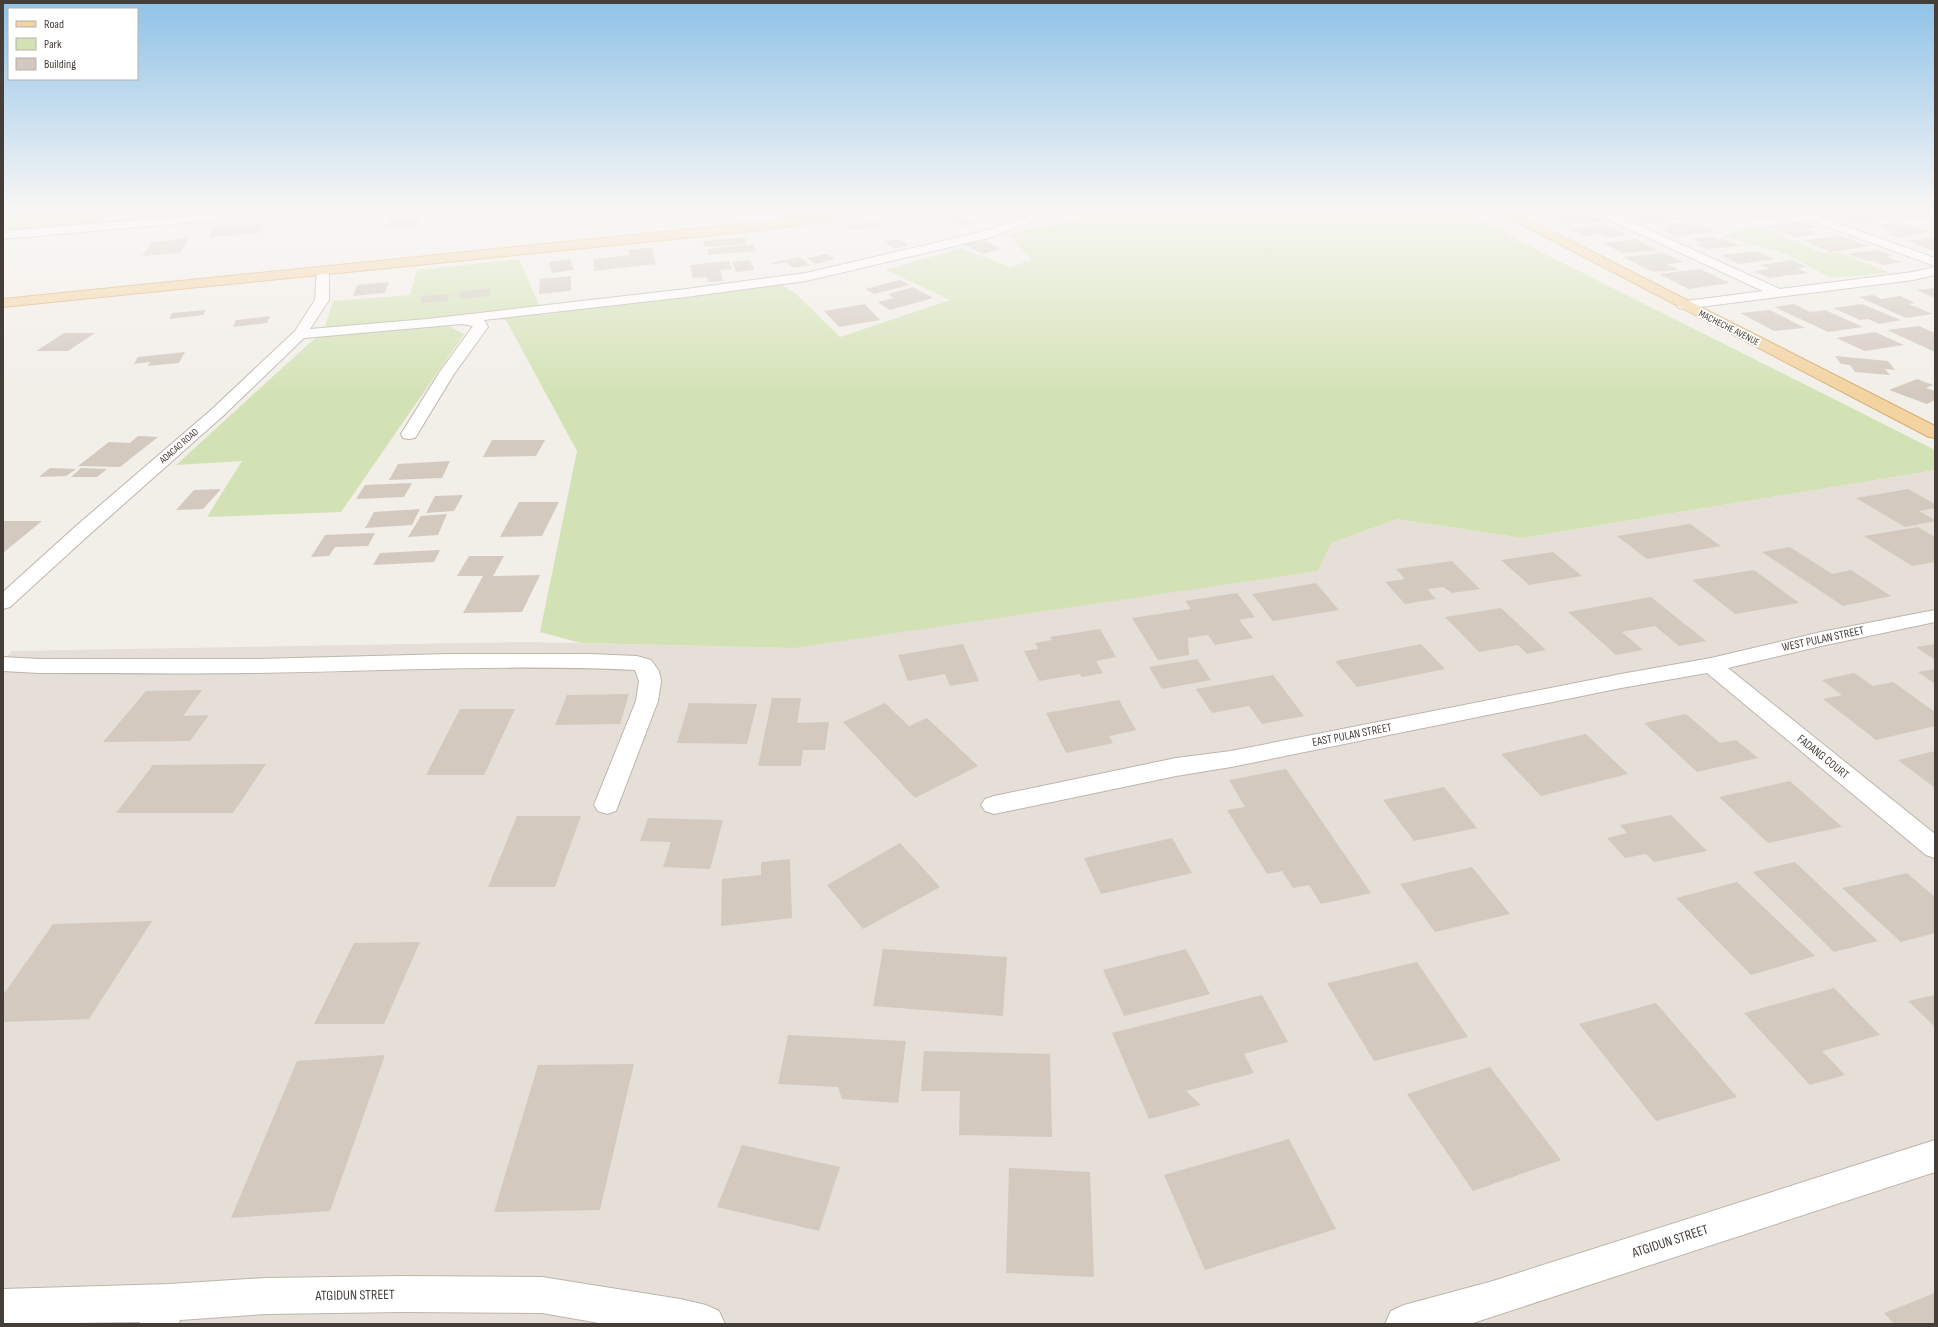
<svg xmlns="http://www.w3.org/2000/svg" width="1938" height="1327" font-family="'Sofia Sans Condensed',sans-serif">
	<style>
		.residential { fill: #e6dfd7 }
		.green { fill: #d3e2b5 }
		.building { fill: #d3c9bf }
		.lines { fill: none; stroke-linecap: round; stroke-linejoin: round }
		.minor-casing { stroke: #bdb5ac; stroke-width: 2 }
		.major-casing { stroke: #d7ad72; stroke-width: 2 }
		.minor { fill: #fff; fill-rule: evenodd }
		.major { fill: #f3d3a0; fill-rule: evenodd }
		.labels { text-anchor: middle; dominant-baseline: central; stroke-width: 3.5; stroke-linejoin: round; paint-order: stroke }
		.far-street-label { font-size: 10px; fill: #453e38; stroke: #fff }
		.street-label { font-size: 12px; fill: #453e38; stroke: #fff }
		.near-street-label { font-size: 14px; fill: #453e38; stroke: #fff }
	</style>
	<rect width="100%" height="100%" fill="#f2eee8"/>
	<path class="residential" d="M1935 470V1324H3V660L12 651 527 642 794 648 1331 543 1397 519 1523 538Z"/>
	<path class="green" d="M3 210H297L3 235Z
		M1110 210H1466L1523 243 1935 450V470L1523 538 1397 519 1331 543 1317 571 794 648 581 643 540 632 577 451 506 320 469 316 436 320 464 334 341 512 207 517 242 461 176 465 324 330 333 301 410 295 417 270 519 259 543 315 721 288 777 282 796 294 840 337 950 300 886 270 961 248 1010 267 1032 260 1009 235Z
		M1758 226 1822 253 1839 252 1890 273 1831 278 1786 254 1721 236Z"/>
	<path class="building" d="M401 210H418L417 212 400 213Z
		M719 210H739L737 212 720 213Z
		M959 210 965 213 951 216 945 212Z
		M1580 210 1604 221 1565 225 1543 214Z
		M1765 210 1790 217 1756 221 1739 215Z
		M1852 210H1872L1895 218 1856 224 1843 219 1851 218 1834 212Z
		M1896 210H1931L1935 211 1924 213 1935 216V218L1913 221 1884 211Z
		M987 211 997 216 980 219 971 215Z
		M1651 211 1658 214 1666 213 1681 219 1648 223 1635 218 1644 217 1635 212Z
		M962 215 976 223 961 226 947 218Z
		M422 216 416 226 385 228 392 217Z
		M875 221 881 227 851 230 846 225Z
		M1802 221 1817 227 1804 229 1818 234 1795 237 1767 226Z
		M1683 222 1688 225 1697 224 1716 232 1677 236 1658 228 1670 226 1665 224Z
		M266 223 261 233 208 237 215 227Z
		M1891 223 1904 227 1910 226 1931 232 1900 238 1886 234 1896 232 1877 226Z
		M1605 225 1627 235 1608 237 1601 234 1584 236 1569 229Z
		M1840 235 1868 246 1831 252 1803 241Z
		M744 237 746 244 705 247 703 241Z
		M1711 237 1717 240 1724 239 1740 246 1707 249 1696 245 1703 244 1692 239Z
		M1935 237V250H1931L1907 241Z
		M189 238 180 253 142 256 152 242Z
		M898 239 909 245 894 248 884 242Z
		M1636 239 1657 250 1623 253 1602 243Z
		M983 240 1001 249 982 254 964 244Z
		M753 244 756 251 709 255 707 249Z
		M652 247 656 264 594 271 593 259 630 255 629 250Z
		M1877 250 1893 256 1887 257 1901 262 1883 265 1873 261H1867L1848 254Z
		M1756 251 1775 259 1739 264 1721 255Z
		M1664 253 1683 262 1667 264 1679 270 1653 272 1623 257Z
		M827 254 835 259 815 264 807 258Z
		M799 257 810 265 794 268 785 262 772 265V263Z
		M570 259 574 270 552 273 549 262Z
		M750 260 755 270 736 272 732 262Z
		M1792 260 1807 267 1797 268 1808 273 1769 278 1753 271 1770 269 1760 265Z
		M729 261 732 269 720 270 723 281 708 282 707 277 693 278 690 265Z
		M1700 269 1730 283 1689 289 1659 274Z
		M571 276V291L539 294 540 279Z
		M900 280 910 285 874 294 865 289Z
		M389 282 385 293 353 296 357 285Z
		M913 287 933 298 890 310 877 302 894 298 888 294Z
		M490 288V296L459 299 460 292Z
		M1935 288V298L1916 290Z
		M449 294 448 301 420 303 422 296Z
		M1873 295 1881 299 1900 296 1915 303 1909 304 1933 314 1906 318 1859 297Z
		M865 304 880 320 839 327 824 311Z
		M1794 304 1810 312 1825 310 1863 327 1828 332 1774 307Z
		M1862 304 1901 320 1879 324 1868 319 1860 320 1833 308Z
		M206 310 203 315 169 319 172 313Z
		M1770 310 1805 328 1774 331 1740 313Z
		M270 316 267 323 233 327 236 320Z
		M1919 326 1935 333V352L1887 330Z
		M1875 332 1904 345 1865 351 1836 338Z
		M64 333H95L68 351H36Z
		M185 352 179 363 148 366 150 362 134 364 138 357Z
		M1835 356 1888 361 1895 370 1885 369 1890 375 1855 372 1850 365 1841 364Z
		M1917 379 1933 385 1926 388 1935 391V400L1927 404 1889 390Z
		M138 436 158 437 120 467 78 466 109 442 130 443Z
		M492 440H545L536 456 483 457Z
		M450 461 442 478 389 480 398 464Z
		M50 468 76 469 66 476 39 477Z
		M81 468 107 469 97 477H71Z
		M412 483 404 497 356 499 365 485Z
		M221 489 203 509 176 510 194 490Z
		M1908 489 1935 504V508L1919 511 1935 520V521L1905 527 1856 498Z
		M463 495 454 511 426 513 435 496Z
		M519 502H559L542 536 500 537Z
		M420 509 412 525 365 528 374 512Z
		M447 514 438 535 408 537 421 516Z
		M3 521H42L3 553Z
		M1690 524 1721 546 1647 559 1617 536Z
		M1918 527 1935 537V562L1912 566 1864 536Z
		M375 533 368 546 335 547 329 556 311 557 325 535Z
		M1790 547 1832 574 1851 570 1891 596 1843 606 1762 552Z
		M440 550 434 562 373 565 380 553Z
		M1553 552 1582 576 1529 585 1501 560Z
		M469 556H504L493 576 540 575 522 612 463 613 483 576H457Z
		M1452 561 1480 589 1452 593 1443 587 1427 589 1436 599 1405 604 1385 582 1405 579 1396 569Z
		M1754 570 1799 603 1735 614 1692 580Z
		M1316 583 1339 610 1273 621 1252 594Z
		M1237 593 1255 617 1239 620 1253 638 1215 645 1208 635 1188 638 1189 655 1158 660 1132 618 1191 609 1185 601Z
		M1651 597 1706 641 1679 646 1655 626 1622 632 1643 650 1616 655 1568 612Z
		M1501 608 1546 650 1527 654 1518 645 1479 652 1445 617Z
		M1100 629 1116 657 1096 661 1103 673 1082 677 1080 674 1039 681 1024 651 1038 649 1035 643 1052 640 1050 637Z
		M963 644 979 681 950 686 945 674 908 681 898 655Z
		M1421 644 1445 669 1357 687 1335 661Z
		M1935 644V660L1916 647Z
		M1197 659 1211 680 1162 689 1149 667Z
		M1935 669V684L1918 672Z
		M1854 673 1873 686 1893 682 1935 712V726L1876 740 1823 699 1842 695 1822 680Z
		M1273 675 1304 716 1262 724 1249 706 1212 713 1196 689Z
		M202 690 183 716 209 715 190 741 103 742 146 691Z
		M629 694 620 724 555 725 567 695Z
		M772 698H801L797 723 829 722 825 750H803L801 766H758Z
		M1119 700 1136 730 1109 736 1113 743 1066 753 1046 713Z
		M689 703 757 704 747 744 677 743Z
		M885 703 909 726 927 718 978 766 915 798 843 722Z
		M460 709H515L484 775H426Z
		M1686 714 1720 743 1736 740 1758 758 1697 772 1644 723Z
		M1586 734 1628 774 1541 796 1501 754Z
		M1935 751V788L1898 760Z
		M266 764 233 813H116L153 765Z
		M1286 769 1371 893 1321 904 1309 885 1293 888 1282 871 1267 874 1227 810 1245 807 1229 780Z
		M1790 781 1842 827 1768 843 1719 797Z
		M1444 787 1477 828 1414 841 1383 800Z
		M1671 815 1707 851 1654 862 1646 854 1625 858 1607 838 1627 833 1620 825Z
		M517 816H581L555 887H488Z
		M648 818 723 820 710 869 663 867 671 842 640 841Z
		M1172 838 1192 873 1101 894 1084 858Z
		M900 843 940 887 863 929 827 885Z
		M790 859 792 918 721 926 722 879 761 875V862Z
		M1795 862 1878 941 1834 952 1753 872Z
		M1472 867 1510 914 1435 932 1400 884Z
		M1907 873 1935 897V933L1901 942 1842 888Z
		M1737 882 1815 956 1751 975 1676 898Z
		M152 921 89 1019 3 1022V995L53 924Z
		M420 942 384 1024H314L354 943Z
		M883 949 1007 957 1003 1016 873 1006Z
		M1186 949 1210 994 1124 1016 1103 970Z
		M1417 962 1468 1037 1374 1061 1327 983Z
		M1834 988 1880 1035 1822 1051 1845 1075 1810 1085 1744 1013Z
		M1262 995 1288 1042 1244 1054 1254 1073 1186 1091 1201 1105 1149 1119 1112 1033Z
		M1935 995V1027L1908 1001Z
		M1656 1003 1737 1097 1656 1121 1579 1024Z
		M788 1035 906 1041 898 1103 842 1099 838 1087 778 1084Z
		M924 1051 1050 1054 1052 1137 959 1135 960 1091H921Z
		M385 1055 330 1211 231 1218 297 1061Z
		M634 1064 600 1210 494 1212 538 1065Z
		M1490 1067 1561 1160 1473 1191 1407 1094Z
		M1289 1139 1336 1229 1205 1270 1164 1175Z
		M742 1145 840 1167 819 1231 717 1207Z
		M1009 1168 1090 1172 1094 1277 1006 1273Z
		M1935 1293V1324H1894L1884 1313Z"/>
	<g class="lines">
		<defs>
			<path id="minor" d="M263 210H306L300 213 3 239V231Z
				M1049 210H1067L1065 212 1038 219 989 238 806 281 686 297 484 320 488 327 454 374 415 438 409 439 403 438 401 434 439 373 473 326 462 324 304 338 223 416 90 534 10 607 3 609V592L76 526 211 410 295 331 315 300 317 270 318 267H328L329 270V300L310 329 427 319 686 289 806 273 981 232 1030 215Z
				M1591 210H1605L1780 289 1913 272 1935 267V275L1913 280 1684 309 1679 308 1677 305 1679 302 1763 291 1592 212Z
				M1785 210H1801L1935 258V266L1787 212Z
				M1935 610V622L1821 646 1728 668 1935 834V858L1926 855 1707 673 1621 688 1231 767 1176 776 994 814 985 811 981 805 985 799 994 796 1176 758 1231 751 1621 674 1711 658 1821 632Z
				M450 654H590L637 656 651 660 659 671 661 681 658 701 616 811 607 814 598 811 594 805 636 701 639 681 635 670C509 664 383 671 257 673 184 674 112 673 39 673L3 671V657L39 659H257Z
				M1935 1140V1172L1470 1324H1385L1391 1311 1404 1305 1493 1281Z
				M402 1276 542 1277 680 1299 706 1305 719 1311 725 1324H605L542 1313 402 1312 266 1314 180 1320 178 1324H139L140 1322 3 1324V1289L169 1284 266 1278Z"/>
			<path id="major" d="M853 210H877L871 213 825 221 753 231 3 307V299L753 223Z
				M1496 210H1510L1935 426V438L1929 437 1498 212Z"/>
		</defs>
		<use href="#minor" class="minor-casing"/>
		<use href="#major" class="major-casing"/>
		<use href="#minor" class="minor"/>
		<use href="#major" class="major"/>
	</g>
	<linearGradient id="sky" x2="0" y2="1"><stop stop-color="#8fc2e8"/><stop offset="0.53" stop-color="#f9f7f5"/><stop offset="1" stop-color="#f9f7f5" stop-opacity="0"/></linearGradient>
	<rect width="1938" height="395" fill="url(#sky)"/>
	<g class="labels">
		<g class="far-street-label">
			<text transform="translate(1729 328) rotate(27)">MACHECHE AVENUE</text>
			<text transform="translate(179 446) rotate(-41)">ADACAO ROAD</text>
		</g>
		<g class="street-label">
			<text transform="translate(1823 639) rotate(-12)">WEST PULAN STREET</text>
			<text transform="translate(1352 735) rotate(-11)">EAST PULAN STREET</text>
			<text transform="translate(1823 757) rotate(39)">FADANG COURT</text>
		</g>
		<g class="near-street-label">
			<text transform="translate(1670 1241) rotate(-18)">ATGIDUN STREET</text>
			<text transform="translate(355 1295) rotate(-1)">ATGIDUN STREET</text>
		</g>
	</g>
	<rect width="1938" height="1327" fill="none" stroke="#453e38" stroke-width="8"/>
	<rect x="8" y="8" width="130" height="72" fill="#ffffff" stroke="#b5b2af"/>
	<rect x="16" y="21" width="20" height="6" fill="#f3d3a0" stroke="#b5b2af"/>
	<text x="44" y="28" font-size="12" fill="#453e38">Road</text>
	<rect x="16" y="38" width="20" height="12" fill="#d3e2b5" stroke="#b5b2af"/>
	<text x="44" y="48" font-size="12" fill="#453e38">Park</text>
	<rect x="16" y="58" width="20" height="12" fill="#d3c9bf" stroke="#b5b2af"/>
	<text x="44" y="68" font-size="12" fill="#453e38">Building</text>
</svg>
